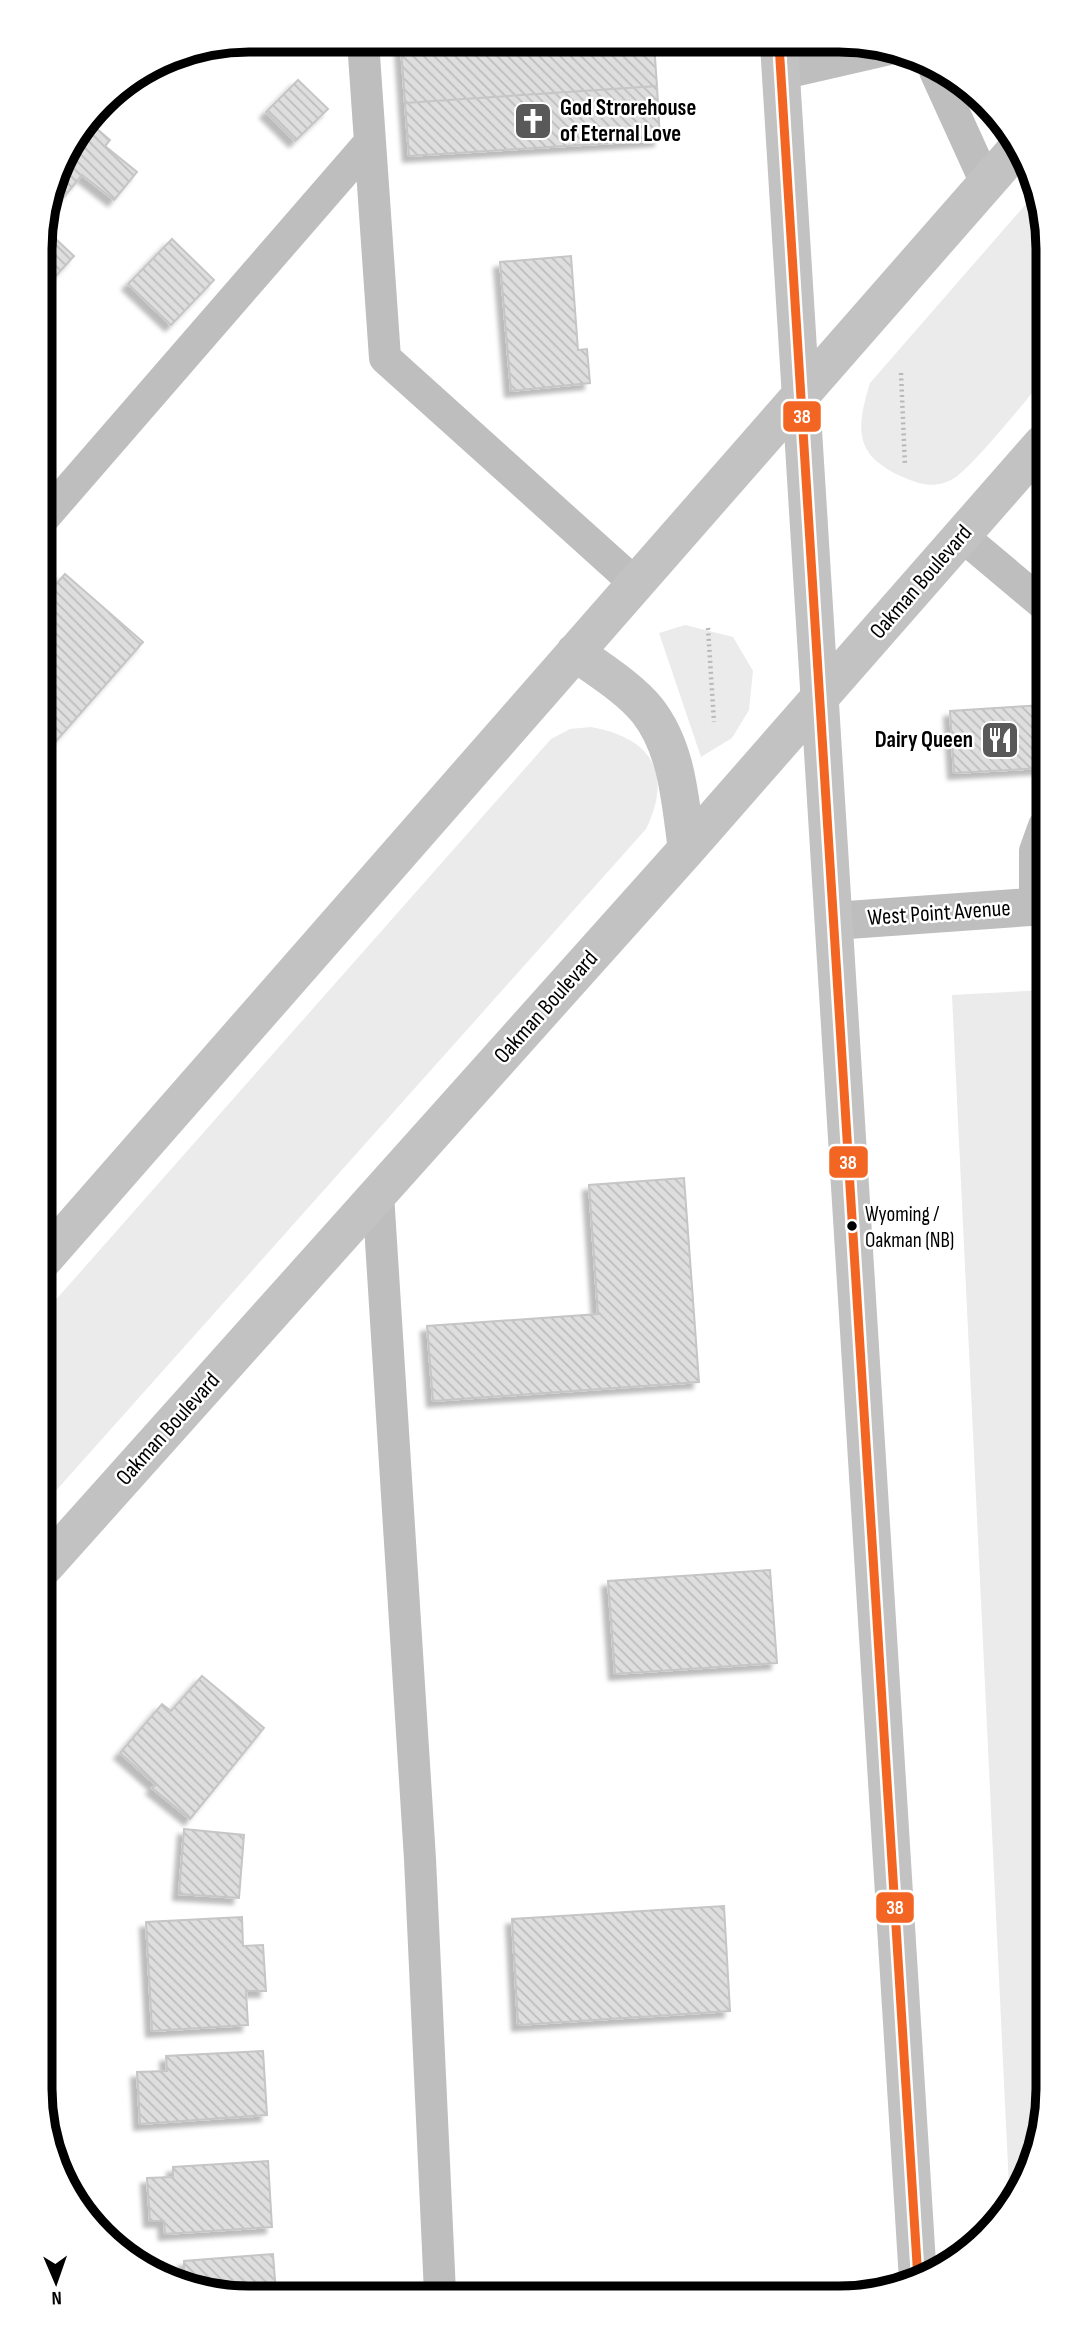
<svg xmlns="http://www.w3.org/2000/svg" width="1089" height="2338" font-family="'Sofia Sans Condensed',sans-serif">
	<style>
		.green { fill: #ebebeb }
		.building { fill: url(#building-back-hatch); stroke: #c6c6c6; stroke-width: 2; filter: url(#shadow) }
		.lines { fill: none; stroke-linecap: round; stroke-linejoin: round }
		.path { stroke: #b9b9b9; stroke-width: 4.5; stroke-dasharray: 2 3.5; stroke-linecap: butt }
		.lane { stroke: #bebebe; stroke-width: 32 }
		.street { stroke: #bebebe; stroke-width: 38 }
		.secondary { stroke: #c2c2c2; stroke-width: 38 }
		.bus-1-casing { stroke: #fff; stroke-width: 14 }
		.bus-1 { stroke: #f26522; stroke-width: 9 }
		.bus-dot { fill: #000; stroke: #fff; stroke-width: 2.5 }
		.labels { text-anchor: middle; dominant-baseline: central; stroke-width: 5; stroke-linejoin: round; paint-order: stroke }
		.bus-label { font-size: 21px; fill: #000; stroke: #fff; text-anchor: start }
		.poi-label { font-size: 23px; font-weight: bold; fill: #000; stroke: #fff; text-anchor: start }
		.street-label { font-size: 23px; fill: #000; stroke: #fff }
		.rim { fill: none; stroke: #000; stroke-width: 9 }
		.line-badge { stroke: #fff; stroke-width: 2.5 }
		.badge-label { font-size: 19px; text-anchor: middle; font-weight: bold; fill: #fff }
	</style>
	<defs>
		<pattern id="building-back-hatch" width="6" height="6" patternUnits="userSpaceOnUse" patternTransform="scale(1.75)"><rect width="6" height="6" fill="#dedede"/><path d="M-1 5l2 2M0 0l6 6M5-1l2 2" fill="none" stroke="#bdbdbd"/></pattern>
		<filter id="shadow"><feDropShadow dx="-6" dy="6" stdDeviation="2" flood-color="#0004"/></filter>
	</defs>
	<rect width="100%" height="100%" fill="#fff"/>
	<path class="green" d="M1039 189 1042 195V381C1027 399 967 474 951 480 934 488 922 485 905 478 855 456 855 432 870 383Z
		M685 625 733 637 753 671 749 710 732 738 701 757 659 633Z
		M591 727C652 738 673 773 646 829L45 1503V1312L551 739 570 729Z
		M1044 990 1048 2103 1033 2168 1010 2208 952 995Z"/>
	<path class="building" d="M479 42 654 43 657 86 405 103 401 47Z
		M298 80 328 109 295 141 266 112Z
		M657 86 660 140 409 156 405 103Z
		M89 122 110 140 105 146 137 172 114 200 82 175 63 198 53 189 62 157Z
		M43 227 74 256 42 291 41 235Z
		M172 239 214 280 171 325 128 284Z
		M571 256 578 350 587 349 590 383 511 391 500 262Z
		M65 574 143 642 43 756 42 600Z
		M1043 705 1044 768 954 773 950 711Z
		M684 1178 699 1382 433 1401 427 1326 598 1314 589 1185Z
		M770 1570 777 1663 615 1674 608 1581Z
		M202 1676 264 1728 190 1819 152 1788 156 1785 120 1753 162 1704 171 1711Z
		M184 1829 244 1835 239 1898 179 1894Z
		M724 1906 730 2011 518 2025 512 1919Z
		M242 1917 243 1946 263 1945 266 1991H246L248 2025 152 2031 146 1922Z
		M263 2051 267 2115 140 2124 137 2072 167 2071 166 2056Z
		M268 2161 272 2227 165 2234 164 2221H150L147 2178 173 2177V2167Z
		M273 2254 276 2293 209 2294 184 2281V2261Z"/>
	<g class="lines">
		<path class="path" d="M901 373 905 466
			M708 628 714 722"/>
		<path class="lane" d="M363 41 385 358 636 584
			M935 71 986 183
			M781 74 890 49
			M42 520 370 142
			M962 536 1043 604
			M1035 907V851L1044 826
			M378 1194 420 1859 440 2293"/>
		<path class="street" d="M834 921 1044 906"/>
		<path class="secondary" d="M779 44 918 2280
			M575 652C599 670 628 687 647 710 678 749 680 802 687 849
			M44 1259 1019 146
			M45 1566 687 849 1042 444"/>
		<defs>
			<path id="bus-1" d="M779 44 918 2280"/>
		</defs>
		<use href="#bus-1" class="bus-1-casing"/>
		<use href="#bus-1" class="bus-1"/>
	</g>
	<defs>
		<symbol id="church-square" viewBox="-11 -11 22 22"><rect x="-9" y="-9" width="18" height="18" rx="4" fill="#595959" stroke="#fff"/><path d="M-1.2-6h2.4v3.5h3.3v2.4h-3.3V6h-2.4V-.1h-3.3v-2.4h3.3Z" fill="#fff"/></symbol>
		<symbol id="restaurant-square" viewBox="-11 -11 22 22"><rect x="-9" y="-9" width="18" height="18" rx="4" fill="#595959" stroke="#fff"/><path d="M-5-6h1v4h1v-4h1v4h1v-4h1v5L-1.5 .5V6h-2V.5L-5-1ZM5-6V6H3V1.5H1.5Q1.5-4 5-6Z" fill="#fff"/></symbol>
	</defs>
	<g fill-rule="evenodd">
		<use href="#church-square" x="511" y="99" width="44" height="44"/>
		<use href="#restaurant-square" x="978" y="718" width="44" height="44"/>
	</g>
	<circle class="bus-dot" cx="852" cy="1226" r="6"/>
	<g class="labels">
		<g class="bus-label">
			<text x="865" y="1214">Wyoming /<tspan x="865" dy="26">Oakman (NB)</tspan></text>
		</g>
		<g class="poi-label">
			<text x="560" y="108">God Strorehouse<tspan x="560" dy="26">of Eternal Love</tspan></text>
			<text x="973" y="740" text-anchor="end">Dairy Queen</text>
		</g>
		<g class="street-label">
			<text transform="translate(921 582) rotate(-49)">Oakman Boulevard</text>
			<text transform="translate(939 913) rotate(-4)">West Point Avenue</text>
			<text transform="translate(546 1007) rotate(-48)">Oakman Boulevard</text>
			<text transform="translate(168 1429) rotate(-48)">Oakman Boulevard</text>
		</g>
	</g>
	<path d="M0 0H1089V2338H0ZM249 52H839A197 197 0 0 1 1036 249V2089A197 197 0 0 1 839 2286H249A197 197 0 0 1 52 2089V249A197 197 0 0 1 249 52Z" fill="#fff" fill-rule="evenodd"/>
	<path class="rim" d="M249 52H839A197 197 0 0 1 1036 249V2089A197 197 0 0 1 839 2286H249A197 197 0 0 1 52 2089V249A197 197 0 0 1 249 52Z"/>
	<g class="line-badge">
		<rect x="782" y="400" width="40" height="33" rx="7" fill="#f26522"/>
		<rect x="828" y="1145" width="41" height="34" rx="7" fill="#f26522"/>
		<rect x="875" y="1891" width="40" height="33" rx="7" fill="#f26522"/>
	</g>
	<g class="badge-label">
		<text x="802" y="423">38</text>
		<text x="848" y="1169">38</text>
		<text x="895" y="1914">38</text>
	</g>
	<g transform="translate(56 2282) rotate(178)" stroke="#ffffff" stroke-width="5" paint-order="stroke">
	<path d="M0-5L12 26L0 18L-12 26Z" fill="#000000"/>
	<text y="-10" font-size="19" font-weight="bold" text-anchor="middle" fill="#000000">N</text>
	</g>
</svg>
